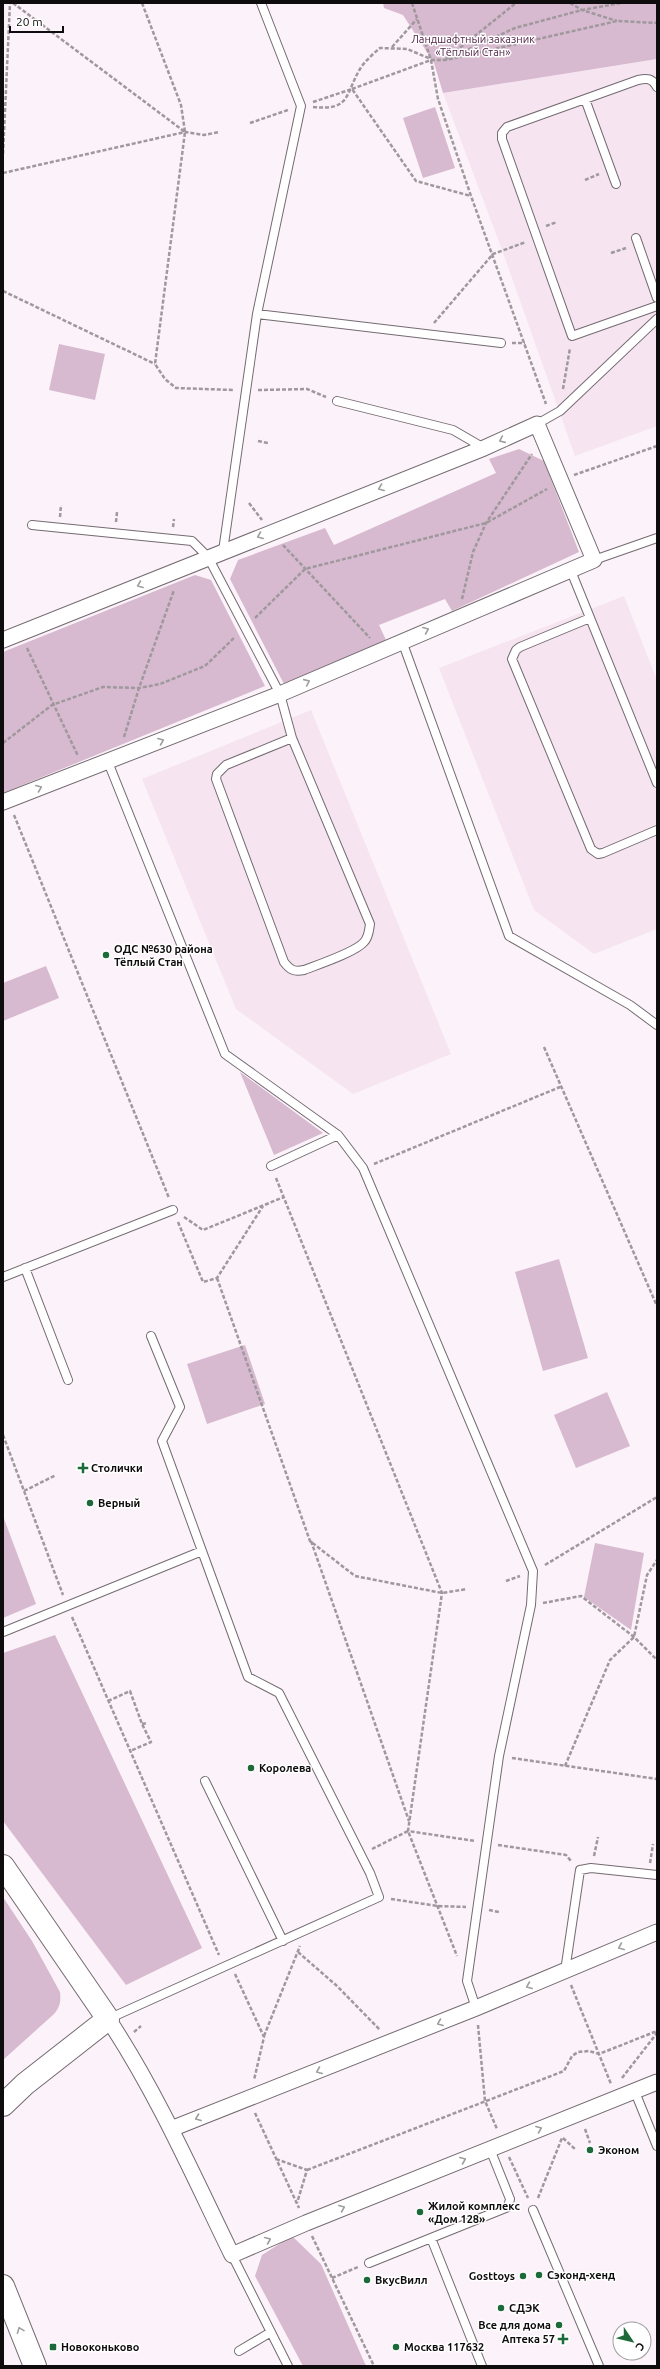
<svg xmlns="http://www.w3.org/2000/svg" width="660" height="2369" font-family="Ubuntu,sans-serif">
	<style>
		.built { fill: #f6e5f1 }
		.green { fill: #d7bacf }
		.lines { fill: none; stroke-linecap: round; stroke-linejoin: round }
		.lane-casing { stroke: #746b71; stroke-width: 10 }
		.street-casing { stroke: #746b71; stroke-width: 17 }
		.secondary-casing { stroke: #746b71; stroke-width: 24 }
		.primary-casing { stroke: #746b71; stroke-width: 24 }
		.path { stroke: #9f989d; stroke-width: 2.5; stroke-dasharray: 4 2; stroke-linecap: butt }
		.lane { stroke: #fff; stroke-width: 8 }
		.street { stroke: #fff; stroke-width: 15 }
		.secondary { stroke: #fff; stroke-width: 22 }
		.primary { stroke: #fff; stroke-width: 22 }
		.oneway { stroke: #9f9e9f }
		.poi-dot { fill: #1c6a39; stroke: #fff; stroke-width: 1.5 }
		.labels { text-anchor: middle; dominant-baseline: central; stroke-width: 3; stroke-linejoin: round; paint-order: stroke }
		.park-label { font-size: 11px; fill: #522548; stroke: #fff }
		.poi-label { font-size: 11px; font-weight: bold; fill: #0f0c0e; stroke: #fff; text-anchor: start }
	</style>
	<rect width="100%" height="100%" fill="#fcf2f9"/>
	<path class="built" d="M657 59V426L575 456 502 250 443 93Z
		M624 596 657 680V929L594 954 534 910 439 668Z
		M311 710 451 1054 353 1094 236 1009 142 779Z"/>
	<path class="green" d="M383 3H657V59L443 93 434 63 403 15 384 8Z
		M435 107 455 168 423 178 403 118Z
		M59 344 105 354 95 400 49 390Z
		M519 449 544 461 579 552 452 611 445 599 379 625 386 640 284 684 230 579 238 560 325 528 334 545 496 473 489 459Z
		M195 575 211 580 265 686 3 793V652Z
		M46 966 59 998 3 1021V983Z
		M240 1072 323 1133 274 1155Z
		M559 1259 588 1358 543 1371 515 1272Z
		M245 1345 265 1404 207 1424 187 1364Z
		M607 1392 630 1446 576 1468 554 1415Z
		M3 1516 36 1604 3 1618Z
		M595 1543 644 1553 631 1630 584 1597Z
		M55 1635 202 1948 126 1985 3 1821V1653Z
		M3 1897 32 1941 60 1992C61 2001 60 2007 54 2014L3 2060Z
		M292 2236 321 2264 366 2366H303L255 2276 262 2255Z"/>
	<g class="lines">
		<defs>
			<path id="lane" d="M657 87C652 78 647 78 638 80L507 127 502 133V139L572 336 657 306
				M585 99 616 184
				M636 238 657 298
				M257 314 501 343
				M337 401 453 430 484 448
				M537 424 560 411 657 319
				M32 525 192 541 208 557 280 694 292 738 370 924C369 930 369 937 364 942 356 952 317 965 304 970 294 972 290 970 284 962L216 779 217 774 226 765 292 738
				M223 551 257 314 301 106 261 3
				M594 560 657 538
				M571 571 657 783
				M590 618 520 647 516 650 512 659 591 849 598 854 603 853 657 830
				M402 641 509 936 630 1005 657 1025
				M108 762 225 1054 338 1135 363 1168 533 1571 531 1605 499 1756 467 1981 476 2008
				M271 1166 338 1135
				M25 1268 68 1380
				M3 1277 173 1210
				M3 1632 202 1551 162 1441 180 1407 151 1336
				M205 1781 283 1941
				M565 1971 580 1870 591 1868 657 1875
				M108 2019 379 1897 370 1873 279 1693 248 1677 202 1551
				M635 2092 657 2146
				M533 2210 599 2366
				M431 2238 482 2366
				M232 2255 288 2366
				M369 2263 508 2207 510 2199 490 2149
				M239 2351 271 2332"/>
			<path id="street" d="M3 640 484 448 537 424 594 560 280 694 3 802
				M108 2019C157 2093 193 2175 232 2255L306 2223 657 2082
				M171 2129 476 2008 657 1932"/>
			<path id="secondary" d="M3 1866 108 2019 25 2084 3 2105"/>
			<path id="primary" d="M3 2286 35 2366"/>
		</defs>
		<use href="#lane" class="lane-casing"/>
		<use href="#street" class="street-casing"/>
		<use href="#secondary" class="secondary-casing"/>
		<use href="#primary" class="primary-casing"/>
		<path class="path" d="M13 3 185 132 155 364 165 379 176 388 233 390
			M142 3 181 105 185 132
			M412 3 431 60 438 99 471 196 546 404
			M570 3 582 10 617 21
			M392 47 417 19
			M452 57 515 28 582 10 621 3
			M446 59 516 3
			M352 89 431 60H446L617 21 657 23
			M313 102 352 89 416 181 471 196
			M313 107C351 111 345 94 360 69 365 61 373 54 380 48L407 49 431 59
			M250 123 288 110
			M3 154 10 3
			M3 173 185 132 204 135 219 132
			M585 180 599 174
			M546 226 557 222
			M611 253 626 248
			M3 291 155 364
			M434 323 493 254 526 242
			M512 343H525
			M563 389 570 348
			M258 390 307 389 326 397
			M258 441 268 443
			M574 475 657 446
			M249 503 262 520
			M60 517 61 505
			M116 522 117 512
			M173 527 174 519
			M283 545 370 638
			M462 599 473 552 486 523 532 454
			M255 618 305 569 486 523 547 489
			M27 648 78 756
			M124 737 139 688 174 590
			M3 743 52 705 103 687 139 688 160 684 205 666 235 637
			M14 815 169 1198
			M544 1047 657 1306
			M374 1164 560 1087
			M276 1178 442 1593 408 1831 475 1841
			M184 1217 203 1230 284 1197
			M178 1222 203 1282 217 1278 263 1206
			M217 1278 310 1541 355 1576 442 1593 467 1589
			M3 1435 63 1595
			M24 1491 56 1475
			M311 1541 409 1821
			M545 1565 657 1497
			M506 1581 520 1576
			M543 1603 581 1596 634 1637 657 1660
			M72 1617 219 1955
			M108 1701 130 1691 142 1724 151 1742 130 1751
			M142 1724 147 1723
			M512 1758 657 1779
			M565 1766 610 1660 634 1637 647 1575 657 1560
			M498 1845 566 1855 571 1861
			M372 1849 408 1831 457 1956
			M594 1856 598 1837
			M650 1863 653 1844
			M391 1899 438 1906 466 1907
			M489 1910 499 1912
			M298 1952 337 1986 380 2030
			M235 1974 264 2037 254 2080
			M571 1985 611 2084
			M478 2025 485 2101 497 2129
			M134 2032 141 2026
			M264 2036 300 1946
			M622 2078 657 2033
			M255 2113 299 2208
			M585 2129 590 2143
			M563 2138 576 2150
			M509 2157 528 2198
			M276 2159 307 2170 297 2203
			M307 2170 564 2071 572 2056 578 2052 589 2051 599 2054 657 2031
			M538 2198 562 2138
			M312 2236 374 2366
			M332 2278 358 2267"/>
		<use href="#lane" class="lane"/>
		<use href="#street" class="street"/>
		<use href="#secondary" class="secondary"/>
		<use href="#primary" class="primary"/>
	</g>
	<defs><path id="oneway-chevron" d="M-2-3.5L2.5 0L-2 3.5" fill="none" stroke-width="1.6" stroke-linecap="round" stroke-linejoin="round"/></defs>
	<g class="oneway">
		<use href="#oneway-chevron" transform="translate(502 440) rotate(156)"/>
		<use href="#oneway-chevron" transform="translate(381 488) rotate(159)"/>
		<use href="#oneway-chevron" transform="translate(260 536) rotate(158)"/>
		<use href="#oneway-chevron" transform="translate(140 585) rotate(158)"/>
		<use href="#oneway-chevron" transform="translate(426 630) rotate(-23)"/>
		<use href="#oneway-chevron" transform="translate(307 682) rotate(-24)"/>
		<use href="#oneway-chevron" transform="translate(161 741) rotate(-22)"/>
		<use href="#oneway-chevron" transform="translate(39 788) rotate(-21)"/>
		<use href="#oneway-chevron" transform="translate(621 1947) rotate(157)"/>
		<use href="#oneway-chevron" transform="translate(529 1986) rotate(157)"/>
		<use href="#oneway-chevron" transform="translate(440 2023) rotate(158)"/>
		<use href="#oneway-chevron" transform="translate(319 2071) rotate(158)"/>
		<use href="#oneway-chevron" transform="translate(198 2118) rotate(159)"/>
		<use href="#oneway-chevron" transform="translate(539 2129) rotate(-21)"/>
		<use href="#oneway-chevron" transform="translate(463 2160) rotate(-22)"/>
		<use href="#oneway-chevron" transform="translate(342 2208) rotate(-22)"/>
		<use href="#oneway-chevron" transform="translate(268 2240) rotate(-23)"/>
		<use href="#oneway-chevron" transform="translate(20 2330) rotate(-111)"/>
	</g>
	<g class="poi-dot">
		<circle cx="106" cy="955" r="4"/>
		<path d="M81 1462h4v4h4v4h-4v4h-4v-4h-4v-4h4z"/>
		<circle cx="90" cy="1503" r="4"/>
		<circle cx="251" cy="1768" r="4"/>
		<circle cx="590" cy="2150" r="4"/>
		<circle cx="420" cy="2212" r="4"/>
		<circle cx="539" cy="2275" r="4"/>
		<circle cx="523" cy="2276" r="4"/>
		<circle cx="367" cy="2280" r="4"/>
		<circle cx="501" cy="2308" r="4"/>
		<circle cx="559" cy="2325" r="4"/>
		<path d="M561 2333h4v4h4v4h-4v4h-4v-4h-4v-4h4z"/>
		<rect x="49" y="2343" width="8" height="8" rx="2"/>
		<circle cx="396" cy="2347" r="4"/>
	</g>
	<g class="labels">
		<g class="park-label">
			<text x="473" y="39">Ландшафтный заказник<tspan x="473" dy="13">«Тёплый Стан»</tspan></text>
		</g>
		<g class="poi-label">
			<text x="114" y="949">ОДС №630 района<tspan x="114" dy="13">Тёплый Стан</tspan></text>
			<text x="91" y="1468">Столички</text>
			<text x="98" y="1503">Верный</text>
			<text x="259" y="1768">Королева</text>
			<text x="598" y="2150">Эконом</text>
			<text x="428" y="2206">Жилой комплекс<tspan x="428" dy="13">«Дом 128»</tspan></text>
			<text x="547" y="2275">Сэконд-хенд</text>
			<text x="515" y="2276" text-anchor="end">Gosttoys</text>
			<text x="375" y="2280">ВкусВилл</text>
			<text x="509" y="2308">СДЭК</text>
			<text x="551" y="2325" text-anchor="end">Все для дома</text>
			<text x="555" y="2339" text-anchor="end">Аптека 57</text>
			<text x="61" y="2347">Новоконьково</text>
			<text x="404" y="2347">Москва 117632</text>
		</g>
	</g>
	<rect width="660" height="2369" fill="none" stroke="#0f0c0e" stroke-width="8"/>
	<g transform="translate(632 2341) rotate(125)"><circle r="19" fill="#ffffff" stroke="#9f9e9f"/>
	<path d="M0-3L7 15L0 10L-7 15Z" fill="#1c6a39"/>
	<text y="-6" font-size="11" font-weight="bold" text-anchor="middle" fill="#0f0c0e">С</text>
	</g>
	<path d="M10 26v6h53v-6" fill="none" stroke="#0f0c0e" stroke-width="2"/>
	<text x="16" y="26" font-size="12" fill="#0f0c0e" stroke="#ffffff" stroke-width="3" paint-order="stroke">20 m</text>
</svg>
